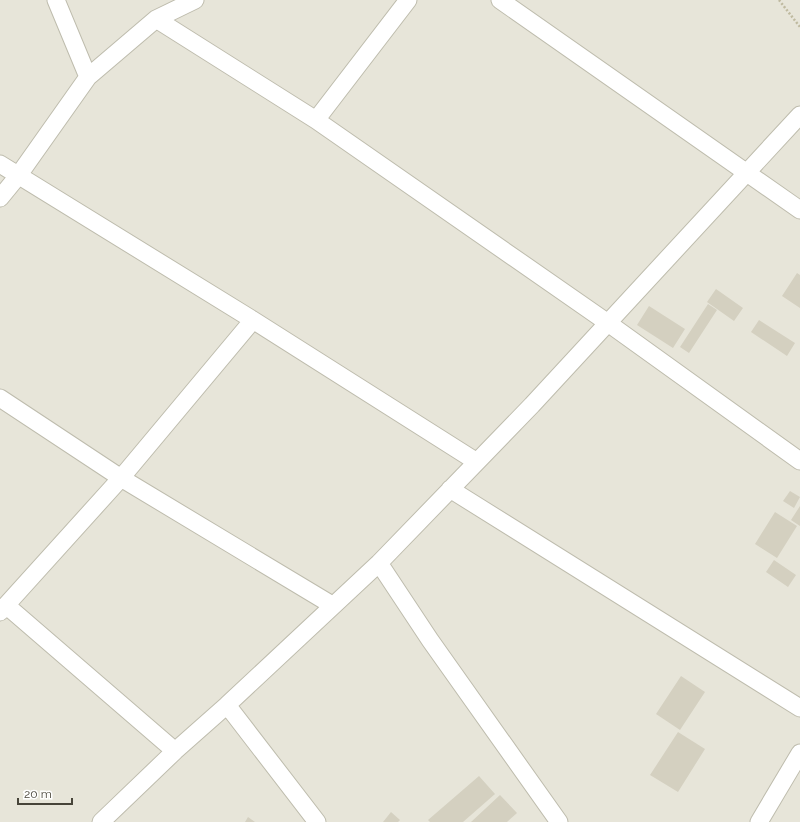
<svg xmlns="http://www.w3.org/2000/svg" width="800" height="822" font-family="Raleway,sans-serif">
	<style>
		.residential { fill: #e7e5d9 }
		.building { fill: #d4d0c0 }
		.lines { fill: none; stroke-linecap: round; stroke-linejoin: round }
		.street-casing { stroke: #bebcad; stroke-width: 19 }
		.path { stroke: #bfbaa0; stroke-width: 2.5; stroke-dasharray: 2 2; stroke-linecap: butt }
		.street { stroke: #fff; stroke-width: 17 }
	</style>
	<rect width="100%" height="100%" fill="#f4f2ea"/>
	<path class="residential" d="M0 0H800V822H0Z"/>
	<path class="building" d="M797 273 800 275V308L782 296Z
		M716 289 743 308 734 321 707 302Z
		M708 304 717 310 689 353 680 347Z
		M649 306 685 329 673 348 637 325Z
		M759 320 795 343 787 356 751 332Z
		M790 491 800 497 794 508 783 501Z
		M800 506V526L791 520Z
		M775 512 797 526 777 558 755 544Z
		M774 560 796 575 788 587 766 572Z
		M681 676 705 692 680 730 656 714Z
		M678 732 705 749 678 792 650 775Z
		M479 776 495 794 463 822H430L428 820Z
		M500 795 517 813 507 822H471Z
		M391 812 400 820 398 822H383Z
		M248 817 255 822H245Z"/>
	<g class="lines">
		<defs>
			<path id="street" d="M56 0 88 77
				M500 0 800 210
				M156 19 316 120 608 323 800 461
				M316 120 408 0
				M0 164 253 320 477 462
				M0 198 18 176 88 77 156 19 195 0
				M0 398 121 478 332 605
				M450 489 800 708
				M379 563 430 640 559 822
				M7 606 175 751
				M0 612 121 478 253 320
				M227 705 317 822
				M101 822 175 751 227 705 379 563 532 405 800 115
				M759 822 800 753"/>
		</defs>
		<use href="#street" class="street-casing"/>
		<path class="path" d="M779 0 800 27"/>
		<use href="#street" class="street"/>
	</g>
	<path d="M18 798v6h54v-6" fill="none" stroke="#474439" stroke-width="2"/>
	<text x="24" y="798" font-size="12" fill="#474439" stroke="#ffffff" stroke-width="3" paint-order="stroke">20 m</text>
</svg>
